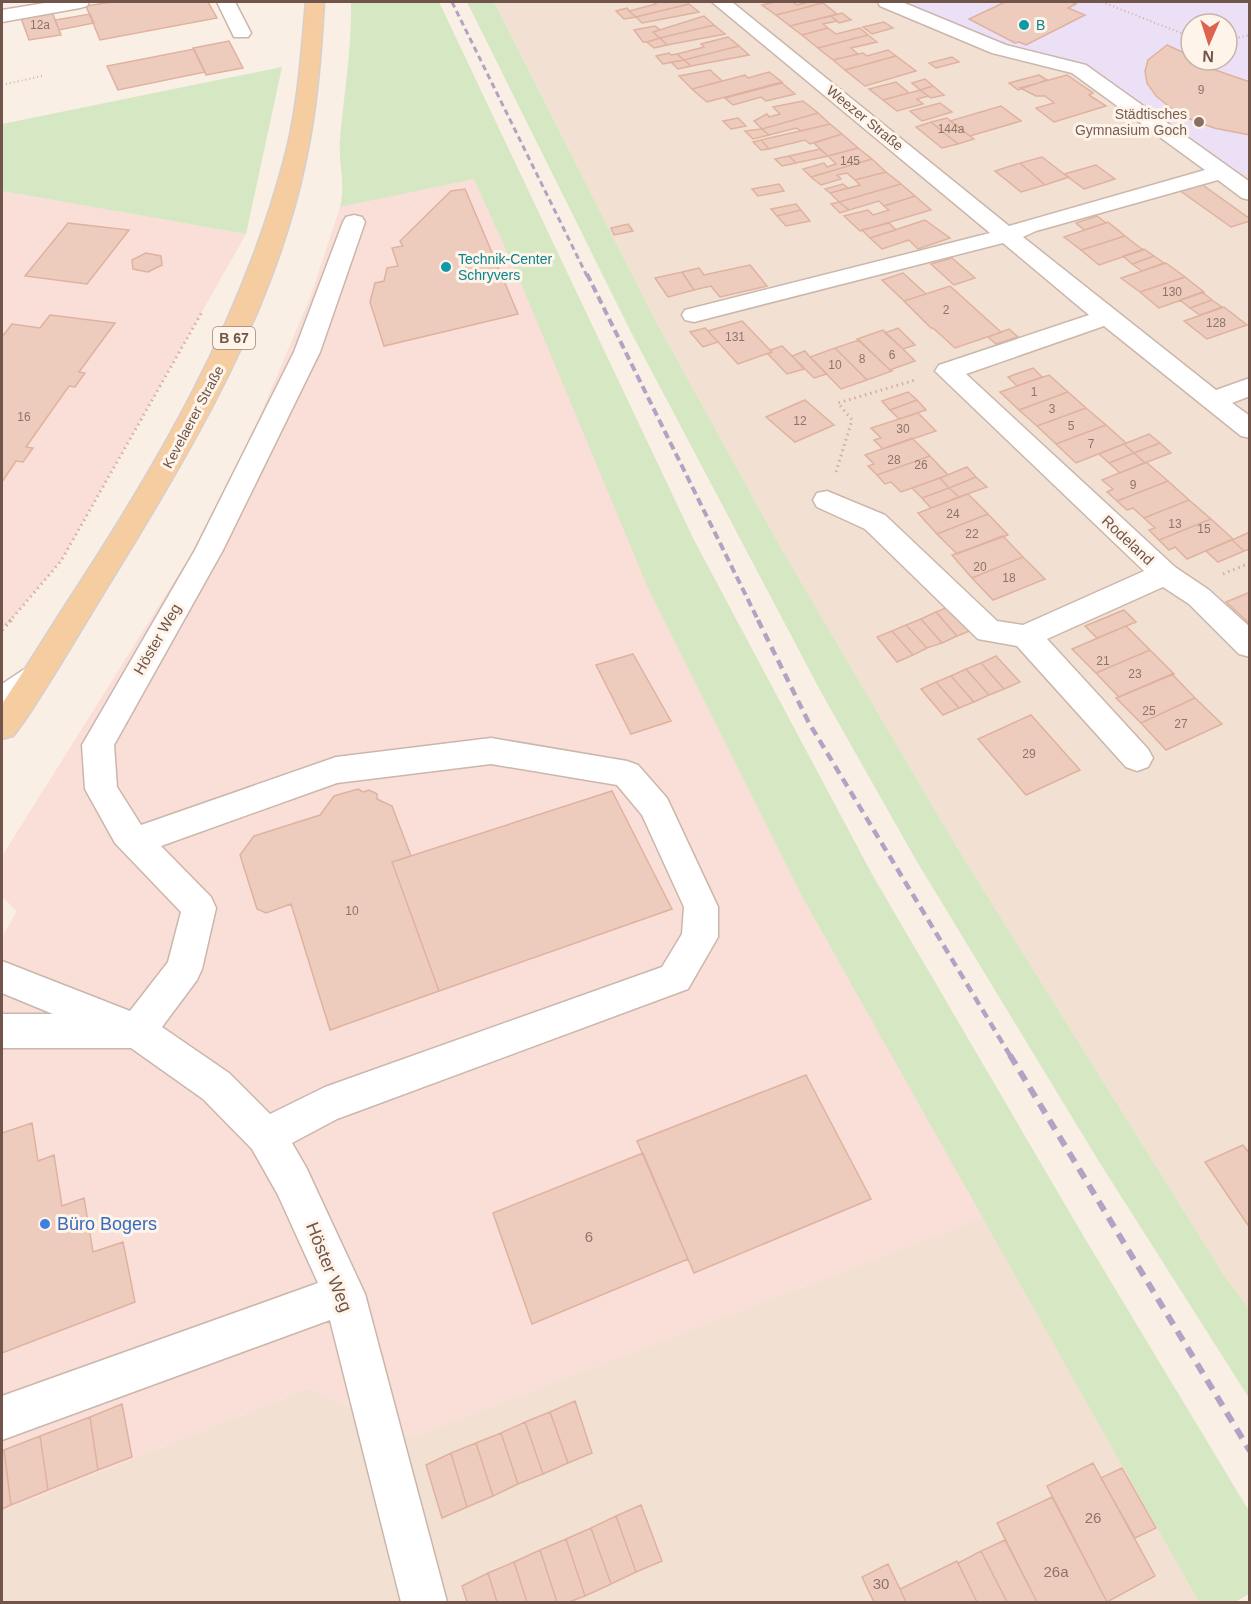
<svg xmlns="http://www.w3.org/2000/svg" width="1251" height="1604" font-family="Helvetica,sans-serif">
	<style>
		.residential { fill: #f2e0d2 }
		.commercial { fill: #fadfd8 }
		.education { fill: #ece0f7; fill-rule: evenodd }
		.green { fill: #d5e7c3 }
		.building { fill: #eeccbd; stroke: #dfb19f; stroke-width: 1.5 }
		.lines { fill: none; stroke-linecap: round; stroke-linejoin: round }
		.minor-casing { stroke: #cbb6ab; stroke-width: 3 }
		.major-casing { stroke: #d7cfcd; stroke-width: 3 }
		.path-far2 { stroke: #d3afa0; stroke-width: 2; stroke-dasharray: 1 3; stroke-linecap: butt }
		.path-far1 { stroke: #d3afa0; stroke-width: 3; stroke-dasharray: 1.5 4; stroke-linecap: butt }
		.path { stroke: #d3afa0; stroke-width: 4; stroke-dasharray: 1.5 4.5; stroke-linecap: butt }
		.minor { fill: #fff; fill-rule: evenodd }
		.major { fill: #f5cda0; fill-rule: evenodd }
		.rail-far3 { stroke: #b1a3c3; stroke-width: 3; stroke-dasharray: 6 4; stroke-linecap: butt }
		.rail-far2 { stroke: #b1a3c3; stroke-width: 4; stroke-dasharray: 8 4.5; stroke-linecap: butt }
		.rail-far1 { stroke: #b1a3c3; stroke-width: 4.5; stroke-dasharray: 9 6; stroke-linecap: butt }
		.rail { stroke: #b1a3c3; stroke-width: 6; stroke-dasharray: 11 8; stroke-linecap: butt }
		.culture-dot { fill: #0f9aa8; stroke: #fef4e9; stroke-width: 2 }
		.education-dot { fill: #8d6e63; stroke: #fef4e9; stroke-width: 2 }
		.shop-dot { fill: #3f7fe0; stroke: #fef4e9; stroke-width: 2 }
		.labels { text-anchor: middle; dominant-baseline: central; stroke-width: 6; stroke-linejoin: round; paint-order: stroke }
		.number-label { font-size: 12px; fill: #907368 }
		.far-culture-label { font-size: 14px; fill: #0d838f; stroke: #fef4e9; text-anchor: start }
		.far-education-label { font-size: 14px; fill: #785e54; stroke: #fef4e9; text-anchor: end }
		.far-street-label { font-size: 14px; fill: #71554b; stroke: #fef4e9 }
		.shield { fill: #fef4e9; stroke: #9b857a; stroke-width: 1.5 }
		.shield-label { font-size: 14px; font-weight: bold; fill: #71554b }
		.street-label { font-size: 15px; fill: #71554b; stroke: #fef4e9 }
		.near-number-label { font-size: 15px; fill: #907368 }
		.near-shop-label { font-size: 18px; fill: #366cbe; stroke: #fef4e9; text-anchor: start }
		.near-street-label { font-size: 18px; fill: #71554b; stroke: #fef4e9 }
	</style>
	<rect width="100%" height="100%" fill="#faefe4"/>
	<path class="residential" d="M494 2H886L1000 51 1080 71 1222 177 1249 173V1308L1227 1280 956 846 782 550 653 316Z
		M984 1217 1199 1602H2V1511L310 1388 412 1437Z"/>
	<path class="commercial" d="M474 178 804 900 984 1217 412 1437 310 1388 2 1511V937L17 911 2 897V856L197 545 258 420 310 298 340 207Z
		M2 191 246 234 61 561 2 630Z"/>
	<path class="education" d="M886 2H1249V173L1222 177 1080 71 1000 51ZM1191 24H1227V60H1191Z"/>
	<path class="green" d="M351 2H439L694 540 873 876 1084 1237 1249 1511V1594L1235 1602H1199L804 900 648 588 520 281 474 179 340 207C346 184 338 162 340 139 344 93 352 48 351 2Z
		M467 2H494L653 316 782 550 956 846 1227 1280 1249 1308V1398L1098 1160 916 860 821 692 632 334Z
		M282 67 246 234 2 191V124Z"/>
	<path class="building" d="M111 2H208L217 18 100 40 86 6Z
		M653 2H687L689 4 636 17 629 11 656 4Z
		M775 2H793L797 5 809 2 823 3 776 15 762 5Z
		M1005 2H1071L1076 4 1068 8 1085 15 1026 45 1019 42 1015 43 969 19Z
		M823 3 837 14 790 26 776 15Z
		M689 4 699 12 642 23 636 17Z
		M627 8 629 11 636 17 624 19 616 11Z
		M52 12 61 35 29 40 21 18Z
		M842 13 851 20 839 23 831 16Z
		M90 14 94 23 59 30 55 20Z
		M704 16 714 25 660 38 653 32Z
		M831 16 837 21 823 24 828 28 802 35 790 26Z
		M884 22 893 28 872 34 863 27Z
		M714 25 725 34 667 45 660 38Z
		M655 26 660 30 653 32 660 38 647 42H643L634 30Z
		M828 28 836 34 860 28 868 35 818 48 802 35Z
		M868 35 877 42 851 48 858 54 833 60 818 48Z
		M728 37 739 46 684 60 677 54 704 47 701 44Z
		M660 38 667 45 654 48 647 42Z
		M229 41 243 68 206 75 193 48Z
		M1167 45 1191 56V60L1203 62 1198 64 1250 82V135L1214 128 1190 119 1171 108 1156 96 1147 83 1145 71 1148 60Z
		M739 46 749 55 691 66 684 60Z
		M194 49 205 72 118 90 107 66Z
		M888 50 896 56 845 70 833 60 863 53 867 56Z
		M669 53 671 55 677 54 684 60 663 64 656 56Z
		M896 56 916 71 865 86 845 70Z
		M952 57 959 62 936 68 929 63Z
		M684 60 691 66 678 69 671 62Z
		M710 70 722 81 692 89 679 76Z
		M769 72 782 82 707 102 692 89 745 75 748 78Z
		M1039 75 1047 80 1018 90 1009 83Z
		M1067 75 1093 93 1089 95 1106 106 1054 122 1036 108 1054 103 1045 96H1036L1020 88Z
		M925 79 933 86 920 90 912 83Z
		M896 82 909 93 883 100 869 89Z
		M782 83 795 94 766 101 761 97 733 105 725 98Z
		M933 86 944 95 931 98 920 90Z
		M920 90 928 96 917 99 923 104 897 111 883 100Z
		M803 101 818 113 762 129 754 121 767 114 769 117 780 114 773 107Z
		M940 103 952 112 922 121 910 111Z
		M1001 106 1021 121 970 136 950 121Z
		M818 113 830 124 801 131 796 128 769 135 762 129Z
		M738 118 746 126 731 129 723 121Z
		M947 118 970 136 974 139 958 144 931 122Z
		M931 122 958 144 942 148 916 127Z
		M830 124 842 134 810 144 805 140 769 149 761 140Z
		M762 129 769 135 753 139 745 131Z
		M842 134 858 148 828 156 814 143Z
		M761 140 769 149 761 150 753 142Z
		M858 148 872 159 811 177 803 169 824 163 827 167 836 164 828 156Z
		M820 149 828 156 796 163 789 156Z
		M789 156 796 163 782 166 775 159Z
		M1042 157 1064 174 1069 177 1045 185 1020 163Z
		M872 159 886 172 855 180 847 173 837 175 841 179 821 185 811 177Z
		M1020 163 1045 185 1021 192 995 171Z
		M1096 165 1115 179 1084 189 1064 174Z
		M886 172 901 184 839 202 830 193 860 185 855 180Z
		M1200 183 1250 219V221L1231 227 1179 190Z
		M779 184 784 191 758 196 752 189Z
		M843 184 848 188 830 193 825 189Z
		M901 184 915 196 884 206 879 201 849 210 839 202Z
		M465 189 518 314 384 346 370 302 375 283 384 281 387 268 398 266 392 248 403 246 400 241 451 191Z
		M915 196 931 210 860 231 844 216 868 210 873 215 889 210 884 206Z
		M839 202 849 210 840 213 831 204Z
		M796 204 801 210 777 216 771 209Z
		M801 210 810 221 786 226 777 216Z
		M1097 216 1106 223 1084 230 1076 223Z
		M925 220 950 238 918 249 909 240 882 249 870 238Z
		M1108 222 1125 236 1081 250 1064 237Z
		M68 223 129 230 87 284 25 276Z
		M889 223 896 230 870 238 862 230Z
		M628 224 633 231 614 235 611 228Z
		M1125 236 1143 250 1099 265 1081 250Z
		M1144 249 1154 256 1132 264 1123 256Z
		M146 253 161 256 162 265 148 272 133 269 132 260Z
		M1154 256 1164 263 1142 271 1132 264Z
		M952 258 975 278 954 285 931 264Z
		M1166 263 1185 277 1140 292 1121 278Z
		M750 265 767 286 720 297 711 286 694 290 682 272 699 268 704 275Z
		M682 272 694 290 668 297 655 278Z
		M903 273 926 294 904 301 882 280Z
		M1185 277 1204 292 1159 308 1140 292Z
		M950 286 1001 332H1002L955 348 933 328H931L904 301Z
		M1202 292 1212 300 1190 308 1180 300Z
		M1212 300 1222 307 1200 315 1190 308Z
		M1224 307 1247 325 1207 339 1184 321Z
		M50 315 115 323 79 372 85 373 75 387 69 386 26 447 33 448 23 462 16 461 2 482V337L12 324 40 328Z
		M742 321 770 350 772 352 738 364 708 331Z
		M705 328 708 331 718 342 703 347 690 332Z
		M898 328 915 345 903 349 885 333Z
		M1009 329 1018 337 996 344 988 337Z
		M883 330 903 349 915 361 890 370 857 339Z
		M859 340 890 370 892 371 867 380 835 348Z
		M782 346 792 356 804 369 787 374 768 354 772 352 770 350Z
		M835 348 867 380 841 389 810 357Z
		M805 351 810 357 827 374 814 378 792 356Z
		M1033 368 1042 377 1017 386 1008 377Z
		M1049 375 1068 392 1019 410 1000 392Z
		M908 392 917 400 890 410 882 401Z
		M1068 392 1086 408 1037 426 1019 410Z
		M805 400 834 425 795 442 766 417Z
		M917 400 926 410 899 419 890 410Z
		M1086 408 1106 425 1056 444 1037 426Z
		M918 413 936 431 883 449 874 440 881 438 871 428Z
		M1106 425 1126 443 1076 463 1056 444Z
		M1149 434 1160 443 1134 453 1124 444Z
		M912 438 930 456 877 475 868 466 874 464 865 455Z
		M1160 443 1171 453 1145 463 1134 453Z
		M1124 444 1134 453 1109 463 1099 454Z
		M1134 453 1145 463 1120 473 1109 463Z
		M930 456 948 475 901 492 891 482 885 484 877 475Z
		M1146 462 1168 481 1117 501 1107 492 1113 489 1102 480Z
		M967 467 976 477 949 488 940 478Z
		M976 477 987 487 959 497 949 488Z
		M940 478 949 488 922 498 912 488Z
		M1168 481 1189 500 1144 518 1133 508 1127 510 1117 501Z
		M949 488 959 497 931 508 922 498Z
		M968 494 988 514 937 534 918 513Z
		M1189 500 1211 519 1159 540 1149 530 1155 528 1144 518Z
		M988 514 1008 535 957 554 937 534Z
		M1211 519 1233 539 1187 559 1175 547 1169 550 1159 540Z
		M1250 532V549L1244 551 1232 540Z
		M1003 536 1023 557 972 578 952 555Z
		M1232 540 1244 551 1218 562 1206 551Z
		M1023 557 1045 579 993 600 972 578Z
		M1250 592V624L1226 602Z
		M951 606 972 630 957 636 936 612Z
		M1124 610 1136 622 1097 638 1085 626Z
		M936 612 957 636 942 643 921 619Z
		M921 619 942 643 927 648 906 625Z
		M906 625 927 648 913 655 892 631Z
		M1126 626 1150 650 1096 673 1072 649Z
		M892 631 913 655 897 662 877 637Z
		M1150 650 1174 674 1119 697 1096 673Z
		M633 654 671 721 631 734 596 665Z
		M996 656 1020 682 1004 689 981 663Z
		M981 663 1004 689 989 695 966 669Z
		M966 669 989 695 974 702 951 676Z
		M1172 674 1195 698 1141 723 1116 698Z
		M951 676 974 702 959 708 936 682Z
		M936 682 959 708 943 715 921 689Z
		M1195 698 1222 724 1166 750 1141 723Z
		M1031 715 1080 770 1026 795 978 739Z
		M358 789 363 792 369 790 377 794V799L392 806 411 856 392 862 439 991 330 1030 291 904 266 913 257 909 240 855 254 836 320 815 334 796Z
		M612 791 672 909 439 991 392 862Z
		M806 1075 871 1199 694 1273 637 1141Z
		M32 1123 38 1161 54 1155 62 1206 84 1198 93 1252 123 1242 135 1302 2 1353V1133Z
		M1243 1145 1250 1154V1228L1205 1162Z
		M643 1153 688 1259 532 1324 493 1213Z
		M575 1401 592 1453 568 1463 550 1412Z
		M122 1404 132 1457 98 1470 90 1417Z
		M550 1412 568 1463 543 1474 525 1422Z
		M90 1417 98 1470 48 1490 40 1436Z
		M525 1422 543 1474 518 1484 501 1433Z
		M501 1433 518 1484 493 1496 476 1443Z
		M40 1436 48 1490 11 1505 4 1450Z
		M476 1443 493 1496 467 1507 451 1453Z
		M4 1450 11 1505 2 1509V1451Z
		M451 1453 467 1507 442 1518 426 1465Z
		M1093 1463 1155 1576 1107 1602 1047 1486Z
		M1122 1468 1156 1528 1135 1538 1101 1478Z
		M1052 1497 1107 1602H1037L997 1523Z
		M641 1505 662 1561 636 1572 616 1516Z
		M616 1516 636 1572 611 1584 591 1528Z
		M591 1528 611 1584 585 1596 566 1539Z
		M566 1539 585 1596 569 1602H557L540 1550Z
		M1005 1540 1037 1602H1007L981 1551Z
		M540 1550 557 1602H527L514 1562Z
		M981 1551 1007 1602H977L958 1563Z
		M957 1561 977 1602H906L900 1589Z
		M514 1562 527 1602H497L488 1573Z
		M888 1564 900 1589 906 1602H874L862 1577Z
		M488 1573 497 1602H467L462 1586Z"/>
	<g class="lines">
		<defs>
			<path id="minor" d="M51 2H89L87 6 80 8 2 22V10Z
				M217 2H235L251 33 248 37H234Z
				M712 2H732L1009 226 1205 170 1072 73 992 53 880 6 878 2H902L1006 45 1086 65 1250 182V200L1242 198 1218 180 1036 231 1023 237 1216 390 1250 378V396L1232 403 1250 416V438L1241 436 1104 326 966 374 1175 567 1209 590 1250 627V657L1239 654 1189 604 1163 587 1047 639 1148 749 1153 758 1148 767 1137 771 1126 767 1017 646 978 639 865 529 817 507 813 500 817 493 827 491 885 515 997 621 1023 625 1144 571 935 371 939 365 1089 315 1003 243 694 322 685 320 682 315 685 310 990 233Z
				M354 215 362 217 365 222 320 352 223 550 114 745 117 787 141 825 336 757 491 738 627 761 638 765 667 798 718 907V937L688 989 337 1119 292 1143 306 1167 365 1294 447 1602H401L330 1320 2 1440V1396L318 1283 278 1195 252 1149 203 1099 131 1048H2V1014H53L2 993V961L130 1011 168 962 181 912 115 843 85 789 82 745 195 550 294 352 343 222 346 217ZM491 764 617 785 642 815 684 907 682 934 662 967 325 1087 270 1114 229 1073 162 1027 197 980 202 969 216 908 211 897 161 846 337 783Z
				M34 666 45 670 49 678C41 693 18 708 2 712V684L23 670Z"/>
			<path id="major" d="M306 2H324C321 55 317 107 306 159 276 308 190 453 111 581 82 628 55 675 25 720L13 736 2 739V704C25 670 46 635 68 601 158 464 240 323 283 164 298 111 301 56 306 2Z"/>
		</defs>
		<use href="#minor" class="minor-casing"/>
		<use href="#major" class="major-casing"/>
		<path class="path-far2" d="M1102 2 1191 37
			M1227 40 1250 35
			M2 85 42 76"/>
		<path class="path-far1" d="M836 472 852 420 838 403 915 380
			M1223 574 1250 563
			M9 622 61 561 202 312"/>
		<path class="path" d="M2 630 11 620"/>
		<use href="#minor" class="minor"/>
		<use href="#major" class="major"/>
		<path class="rail-far3" d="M452 2 587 276"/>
		<path class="rail-far2" d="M587 274 759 622"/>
		<path class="rail-far1" d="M758 620 809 723 1011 1057"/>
		<path class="rail" d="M1010 1055 1250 1451"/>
	</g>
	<g class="culture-dot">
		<circle cx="1024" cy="25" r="6"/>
		<circle cx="446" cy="267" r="6"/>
	</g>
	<circle class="education-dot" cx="1199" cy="122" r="6"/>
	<circle class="shop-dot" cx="45" cy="1224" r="6"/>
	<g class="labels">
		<g class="number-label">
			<text x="40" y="25">12a</text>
			<text x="1201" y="90">9</text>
			<text x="951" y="129">144a</text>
			<text x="850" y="161">145</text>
			<text x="1172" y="292">130</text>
			<text x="946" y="310">2</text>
			<text x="1216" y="323">128</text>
			<text x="735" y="337">131</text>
			<text x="892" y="355">6</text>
			<text x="862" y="359">8</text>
			<text x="835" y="365">10</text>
			<text x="1034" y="392">1</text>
			<text x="1052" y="409">3</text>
			<text x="24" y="417">16</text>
			<text x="800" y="421">12</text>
			<text x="1071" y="426">5</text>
			<text x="903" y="429">30</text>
			<text x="1091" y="444">7</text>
			<text x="894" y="460">28</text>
			<text x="921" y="465">26</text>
			<text x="1133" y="485">9</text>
			<text x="953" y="514">24</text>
			<text x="1175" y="524">13</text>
			<text x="1204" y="529">15</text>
			<text x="972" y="534">22</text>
			<text x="980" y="567">20</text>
			<text x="1009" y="578">18</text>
			<text x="1103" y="661">21</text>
			<text x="1135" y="674">23</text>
			<text x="1149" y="711">25</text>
			<text x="1181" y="724">27</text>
			<text x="1029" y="754">29</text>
			<text x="352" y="911">10</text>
		</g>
		<g class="far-culture-label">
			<text x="1036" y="25">B</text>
			<text x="458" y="259">Technik-Center<tspan x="458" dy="16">Schryvers</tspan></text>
		</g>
		<g class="far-education-label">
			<text x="1187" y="114">Städtisches<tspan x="1187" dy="16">Gymnasium Goch</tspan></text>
		</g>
		<g class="far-street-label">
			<text transform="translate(865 118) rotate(39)">Weezer Straße</text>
			<text transform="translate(193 417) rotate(-62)">Kevelaerer Straße</text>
		</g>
		<rect class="shield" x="213" y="327" width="42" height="22" rx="4.5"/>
		<g class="shield-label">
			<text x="234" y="338">B 67</text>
		</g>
		<g class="street-label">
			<text transform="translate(1128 540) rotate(43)">Rodeland</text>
			<text transform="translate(157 639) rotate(-60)">Höster Weg</text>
		</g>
		<g class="near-number-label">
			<text x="589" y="1236">6</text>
			<text x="1093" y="1517">26</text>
			<text x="1056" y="1571">26a</text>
			<text x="881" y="1583">30</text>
		</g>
		<g class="near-shop-label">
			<text x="57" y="1224">Büro Bogers</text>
		</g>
		<g class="near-street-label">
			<text transform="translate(329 1267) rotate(68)">Höster Weg</text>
		</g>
	</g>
	<rect width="1251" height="1604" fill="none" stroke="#71554b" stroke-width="6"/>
	<g transform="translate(1209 42) rotate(183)"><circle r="28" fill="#fef4e9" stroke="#c6b4aa" stroke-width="1.5"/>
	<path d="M0-4.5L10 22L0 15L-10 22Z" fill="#dd6250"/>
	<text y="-9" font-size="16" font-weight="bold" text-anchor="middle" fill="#71554b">N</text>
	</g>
</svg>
